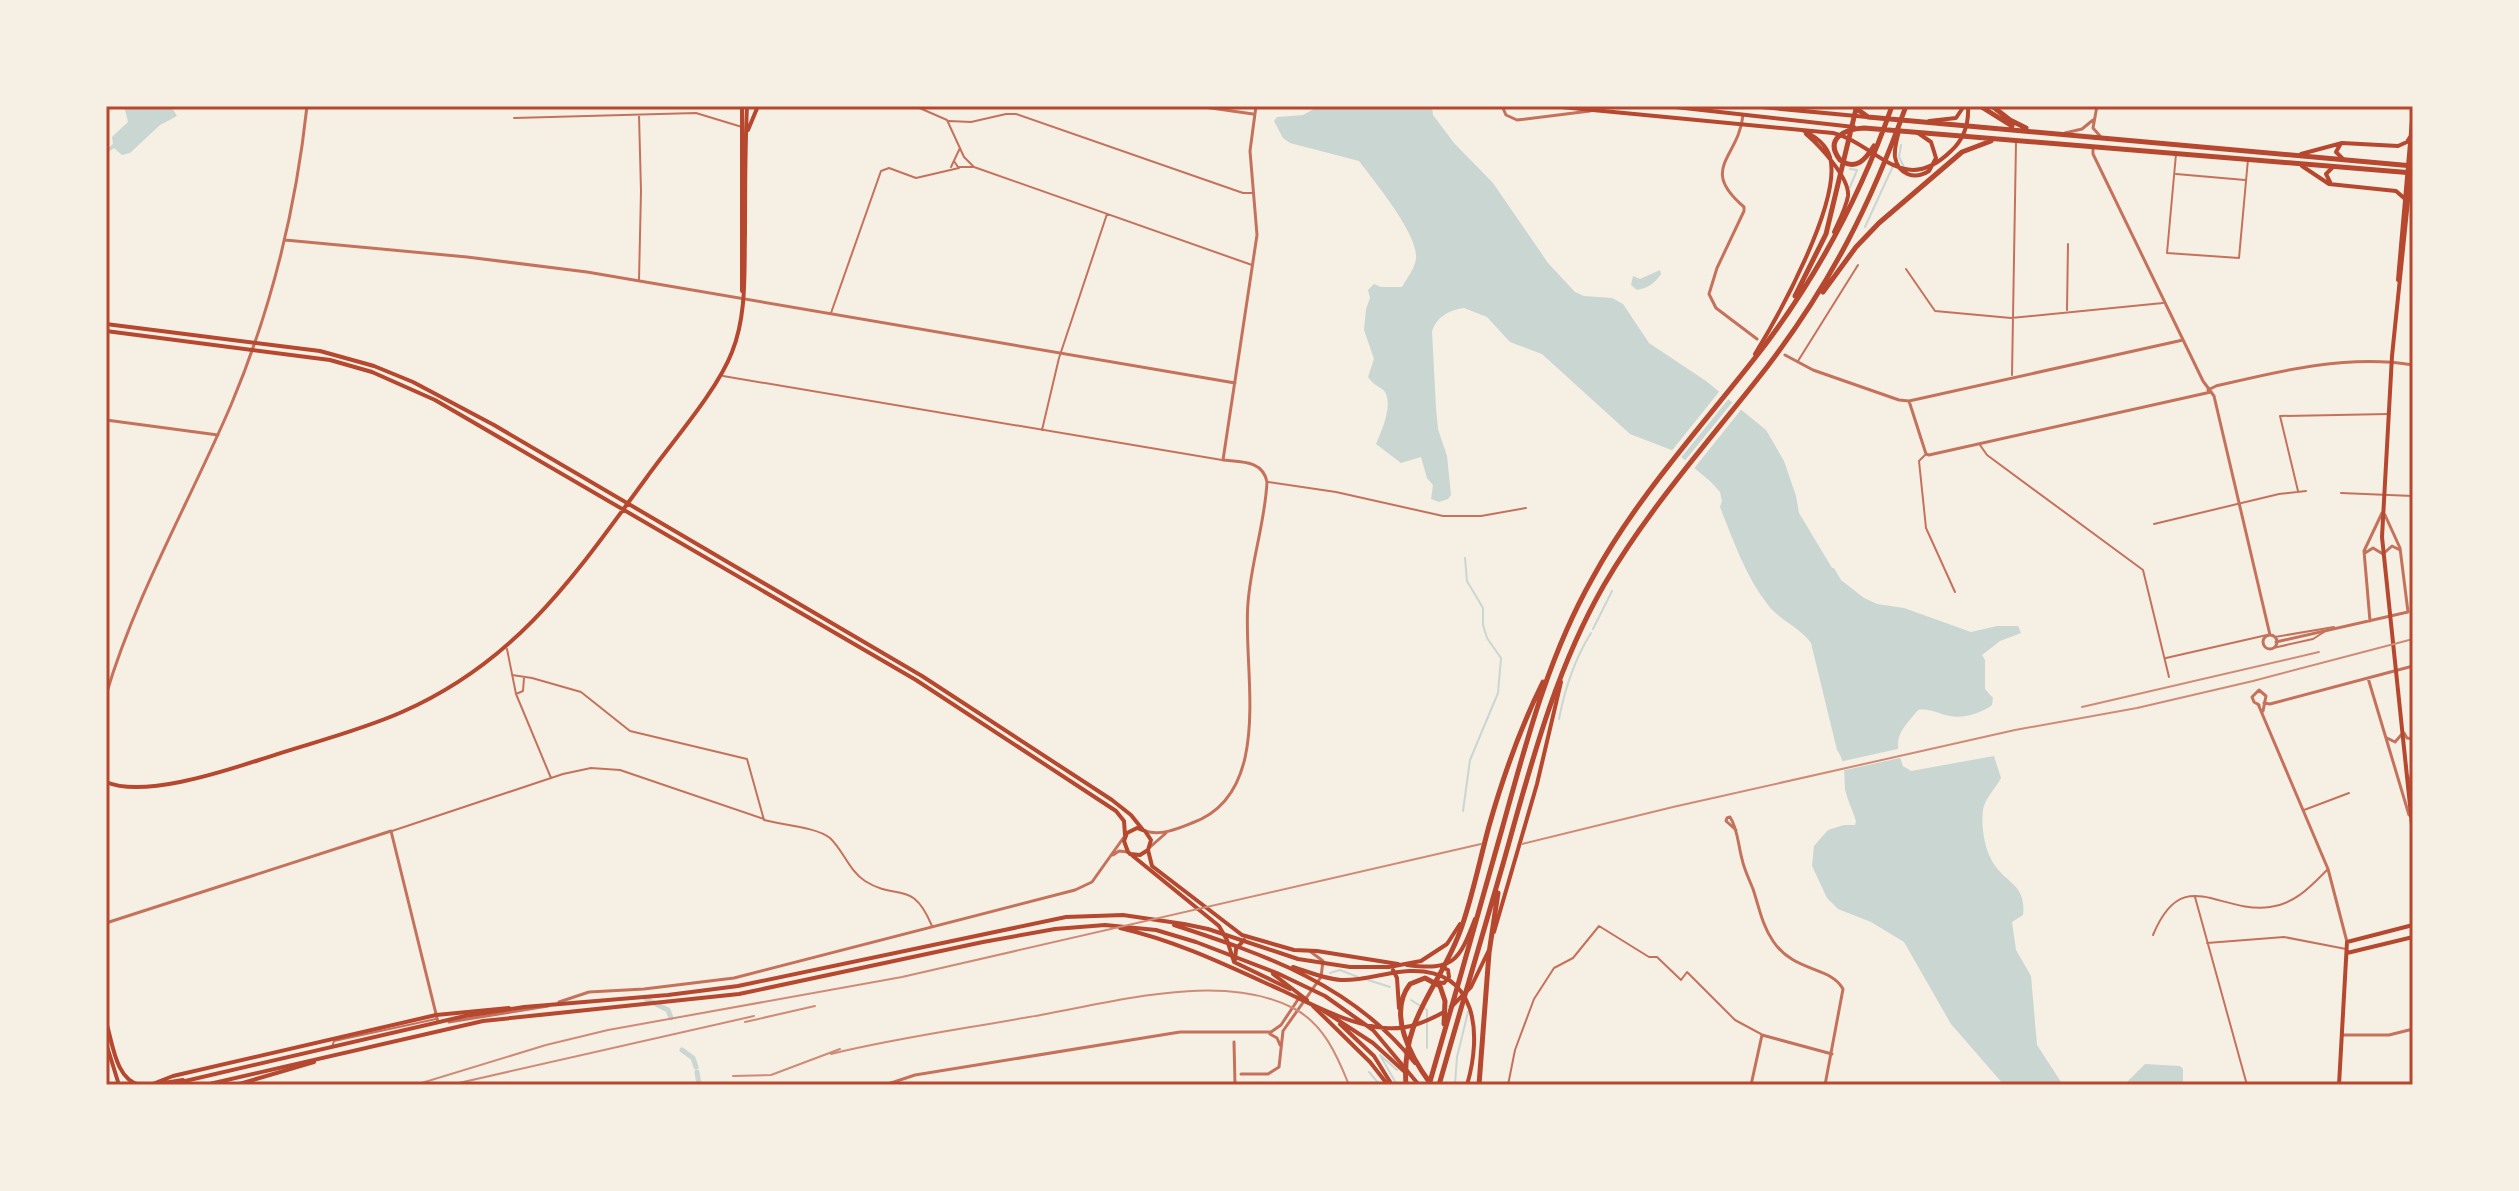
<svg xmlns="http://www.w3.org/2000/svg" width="2519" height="1191" font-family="'Noto Sans',sans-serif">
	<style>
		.water { fill: #c9d6d2 }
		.pier { fill: #f6efe4 }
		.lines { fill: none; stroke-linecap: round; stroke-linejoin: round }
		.stream { stroke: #c9d6d2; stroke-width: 2 }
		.river { stroke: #c9d6d2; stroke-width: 5 }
		.minor { stroke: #c5725c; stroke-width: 2 }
		.tertiary { stroke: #c5725c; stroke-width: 3 }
		.secondary { stroke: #b5482f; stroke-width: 4 }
		.primary { stroke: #b5482f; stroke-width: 4 }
		.trunk { stroke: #b5482f; stroke-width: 5 }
		.rail { stroke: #cf8b77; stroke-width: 2 }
		.neatline { fill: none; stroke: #b5482f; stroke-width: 3 }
	</style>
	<rect width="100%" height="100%" fill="#f6efe4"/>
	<path class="water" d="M124 106H171L177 116 160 125 130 153 122 155 114 148 106 154V150L113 144 112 137 128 122Z
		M1319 106H1432L1433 115 1454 143 1493 183 1548 263 1575 292 1584 296 1612 298 1623 304 1649 343 1706 381 1766 430 1784 461 1796 496 1799 513 1832 568H1834L1841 580 1864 598 1877 604 1904 608 1971 632 1997 626H2018L2021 633 2000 641 1982 655 1985 660V689L1993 698 1992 705C1982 713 1963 719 1950 716 1938 714 1930 708 1918 710 1900 732 1892 737 1903 766L1911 771 1994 756 2001 778C1996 788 1985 798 1983 810 1981 825 1984 846 1991 859 2003 883 2027 883 2023 915L2012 922 2016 950 2031 976 2037 1045 2063 1085H2004L1951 1024 1904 942 1871 922 1838 909 1827 898 1812 866 1814 846 1828 830 1844 825H1855L1856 821C1853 811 1847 799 1845 789 1844 776 1846 762 1837 750L1811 643C1800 627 1779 620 1768 605 1746 577 1733 540 1720 507L1722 501 1720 492 1711 482 1674 451 1630 434 1542 354 1510 342 1487 317 1464 308C1449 310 1436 317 1432 332L1436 408 1438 429 1447 456 1451 495 1448 499 1439 502 1431 499 1433 485 1427 478 1421 457 1401 463 1376 444C1381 432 1396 400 1382 389 1376 385 1373 384 1368 377L1374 359 1364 330 1366 309 1370 298 1368 290 1374 284 1381 287H1402C1407 278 1414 270 1416 259 1419 235 1374 181 1359 161L1290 143 1283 138 1274 121 1277 117 1303 115Z
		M1660 270 1661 274C1655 283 1648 288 1637 290L1631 285 1633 276 1640 279Z
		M2145 1064 2180 1066 2183 1069V1085H2124Z"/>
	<path class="pier" d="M1722 388 1731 396 1679 460 1670 453Z
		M1735 399 1744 406 1692 471 1683 463Z
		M1902 748 1904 757 1841 771 1839 762Z"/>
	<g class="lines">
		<path class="stream" d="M1959 106V107
			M1901 145 1899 157 1904 167
			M1850 169 1857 170 1850 187
			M1865 227 1893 166
			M1593 629 1612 591
			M1559 719C1565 688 1574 660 1591 633
			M1463 811 1470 760 1498 693 1501 658 1487 638 1483 625V608L1467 581 1465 558
			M1330 973 1340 970 1358 977
			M1368 980 1390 987
			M1411 1000 1427 1010V1048
			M1369 1072 1380 1085
			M1397 1085 1380 1055 1397 1070
			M1457 1085 1455 1084 1457 1057 1468 1012"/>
		<path class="river" d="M646 999 668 1010 671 1018
			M682 1050 693 1058 696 1067
			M697 1072 699 1085"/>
		<path class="minor" d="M915 106 947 120 964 157 973 166
			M639 115 641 191 639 280
			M514 118 696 113 742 127
			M949 121 971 122 1006 114H1016L1243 193H1253
			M2176 154 2167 253 2239 258 2248 159
			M954 161 958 167H974L1252 265
			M951 167 960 148
			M2176 174 2245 180
			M1906 269 1935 311 2011 318 2163 303
			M2067 310 2068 244
			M831 313 881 171 889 168 916 178 959 168
			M1798 361 1858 265
			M2012 375 2016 142
			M723 376 1222 460
			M1042 430 1059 358 1107 214
			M1980 445 1987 455 2143 570 2169 677
			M1925 455 1919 461 1926 528 1955 592
			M1268 482 1336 492 1443 516H1481L1526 508
			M2298 491 2280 416 2388 414
			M2341 493 2413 496
			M2154 524 2279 494 2306 491
			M2275 637 2334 627
			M2273 648 2313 639 2324 632
			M507 649 516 694 551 778
			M2166 658 2267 635
			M512 675 532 678 581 692 630 731 747 759 764 820C782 825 816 827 830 838 843 850 850 872 865 881 898 902 912 878 932 926
			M516 694 523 691 524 678
			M2304 810 2349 793
			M392 831 563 774 591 768 620 770 764 819
			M2195 897 2247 1085
			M2153 935C2183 863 2218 914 2270 907 2295 904 2311 886 2327 870
			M2207 943 2284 937 2346 949
			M332 1047 334 1041 436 1019
			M1508 1085 1515 1050 1534 999 1554 968 1573 958 1599 926 1649 957H1657L1681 980 1687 972 1735 1020 1761 1034"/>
		<path class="tertiary" d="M1197 106 1253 114
			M1502 106 1506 115 1517 120 1590 111
			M2097 106 2093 128 2100 136
			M1598 109 1608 106
			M1743 115C1739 158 1698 168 1744 207V211L1717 268 1709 294 1716 308 1757 339
			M2065 133 2082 129 2093 120
			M2093 147V154L2203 381 2214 396 2270 635
			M285 240 467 257 587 272 1235 383
			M1785 355 1813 370 1899 400 1909 401 2183 340
			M2208 390 2216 386C2279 371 2348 354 2413 365
			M1909 401 1926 454 1929 455 2211 392
			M106 420 218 435
			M2365 553 2373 548 2383 554 2392 546 2400 550
			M2370 621 2364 551 2382 513
			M2263 642a7 7 0 1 1 14 0a7 7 0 1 1-14 0Z
			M2276 642 2408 612 2400 548 2385 515
			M2368 678 2409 815
			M106 695C136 594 190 501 231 405 271 310 296 208 307 106
			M2264 703 2270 704 2413 666
			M2258 704 2328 869 2347 942
			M2259 705 2254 702 2252 697 2259 690 2266 696 2263 711
			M2404 733 2407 738 2413 739
			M2387 738 2395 742 2402 734
			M2410 782 2413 765
			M1736 830 1726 821 1727 818 1730 817C1738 829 1738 845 1742 859 1744 869 1749 879 1753 889 1759 907 1762 925 1773 941 1794 973 1831 966 1843 989L1825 1085
			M1145 831C1161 836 1177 829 1192 823 1276 793 1242 669 1248 603 1251 562 1265 523 1267 482 1263 460 1241 462 1223 460L1257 235 1250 151 1256 106
			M1149 848 1166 833
			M1113 855 1119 851 1128 852
			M106 923 391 831 438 1022
			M559 1002 589 992 644 989 734 978 1075 890 1092 882 1124 837
			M449 1022 548 1006
			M1270 1034 1277 1038 1280 1045
			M2342 1035H2389L2413 1029
			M1234 1042 1235 1085
			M1241 1074H1268L1279 1067 1283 1031 1321 977 1323 961 1311 952
			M885 1085 915 1075 1180 1032H1271L1281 1025 1299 998
			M1751 1085 1762 1035 1832 1054"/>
		<path class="secondary" d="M748 130 758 106
			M2340 145 2336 152 2343 159
			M2413 152 2392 356 2382 537 2413 834
			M2301 154 2342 143 2398 146 2407 142 2410 137
			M2302 166 2329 184 2396 191 2404 198
			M2330 182 2326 174 2332 168
			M2398 280 2413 109
			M742 291V106
			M106 324 320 351 374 366 413 382 494 425 922 676 1112 800 1131 815 1143 830
			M106 331 330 360 372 372 435 400 916 680 1116 811 1124 821 1125 835
			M106 782C143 798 222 772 259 760 306 744 357 732 402 712 518 661 575 575 647 477 672 442 717 391 732 352 747 315 744 272 745 233 745 191 745 148 747 106
			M1148 850 1152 866 1242 935 1294 950 1317 951 1398 964
			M1130 854 1140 855 1148 850 1151 840 1145 831 1137 828 1127 833 1124 841 1128 852 1219 926 1227 940 1234 962 1290 989
			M2347 953 2413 937
			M1235 960 1236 949 1244 940
			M1407 965C1454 971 1459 961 1475 919
			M1393 970 1397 978 1399 1008
			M1436 982 1444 983 1449 977 1448 970 1442 967
			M1324 1011 1373 1043 1406 1073
			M106 1022C113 1043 115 1079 140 1085
			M1340 1024 1374 1056 1392 1085
			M106 1043 119 1085
			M106 1078 108 1085
			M157 1084 183 1080
			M150 1085 173 1076 436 1015 509 1008
			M236 1085 314 1062
			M2339 1085 2347 942 2413 925"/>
		<path class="primary" d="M1551 106 1833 133C1877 144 1903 198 1951 151 1964 139 1969 123 1968 106
			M1666 106 1854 127
			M1750 106 1867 117
			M1929 121 1956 118 1964 106
			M1899 131C1897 139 1894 148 1895 157 1898 175 1915 180 1929 171L1936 158 1931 142 1918 133
			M1806 134C1819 145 1850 178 1848 196 1846 208 1839 221 1834 232
			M1755 354C1779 315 1842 201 1830 157 1826 144 1816 137 1804 131
			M1174 925C1266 955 1353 985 1415 1063
			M1120 928C1177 941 1228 966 1281 990 1314 1005 1349 1025 1385 1028 1407 1030 1426 1022 1444 1012
			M1494 932 1537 784 1561 682
			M1293 967C1309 972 1325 979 1341 980 1364 981 1386 972 1409 971 1478 968 1482 1034 1467 1085
			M1273 974 1307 1000
			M1313 1006 1370 1062 1388 1085
			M1451 1007 1471 987 1488 952
			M168 1085 465 1016 524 1007 668 995 738 986 1066 917 1123 915 1184 924 1208 929 1298 959 1350 967H1389L1421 961 1447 944 1460 924
			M205 1085 483 1021 739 994 983 942 1055 929 1105 925 1156 930 1196 942 1277 973 1325 996 1373 1030 1419 1085"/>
		<path class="trunk" d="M1853 106 1868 117 2413 166
			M1980 106 2012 126
			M1992 106 2010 120 2026 128
			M1874 146C1865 160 1856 171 1840 160 1824 139 1844 129 1864 128L2413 173
			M1823 292 1856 247 1879 223 1962 152 1991 141
			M1795 296 1826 234 1856 109
			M1430 1083C1411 1057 1387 1014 1410 984L1425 978 1440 986 1445 1001 1444 1024
			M1406 1085C1401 1015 1442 986 1462 926 1473 894 1480 859 1489 826 1503 777 1520 728 1543 682
			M1429 1085C1454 1000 1478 914 1502 829 1526 743 1548 657 1592 579 1638 494 1706 422 1765 345 1819 273 1862 192 1892 106
			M1439 1085C1460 1011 1482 937 1503 864 1530 768 1554 672 1604 585 1650 506 1711 439 1767 367 1831 283 1871 204 1906 106
			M1479 1085 1489 953 1498 893"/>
		<path class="rail" d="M2082 707 2319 652
			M1522 844 1673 807 2015 730 2137 708 2253 681 2413 639
			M745 1022 815 1006
			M831 1054C896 1038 963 1029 1029 1017 1107 1004 1219 970 1293 1008 1323 1023 1337 1055 1349 1085
			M733 1076 771 1075 840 1049
			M327 1085 341 1083
			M415 1085 546 1045 608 1030 902 977 1481 844
			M450 1085 754 1016"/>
	</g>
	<rect width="2519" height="1191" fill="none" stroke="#f6efe4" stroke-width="216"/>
	<rect x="108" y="108" width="2303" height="975" class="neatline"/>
</svg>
